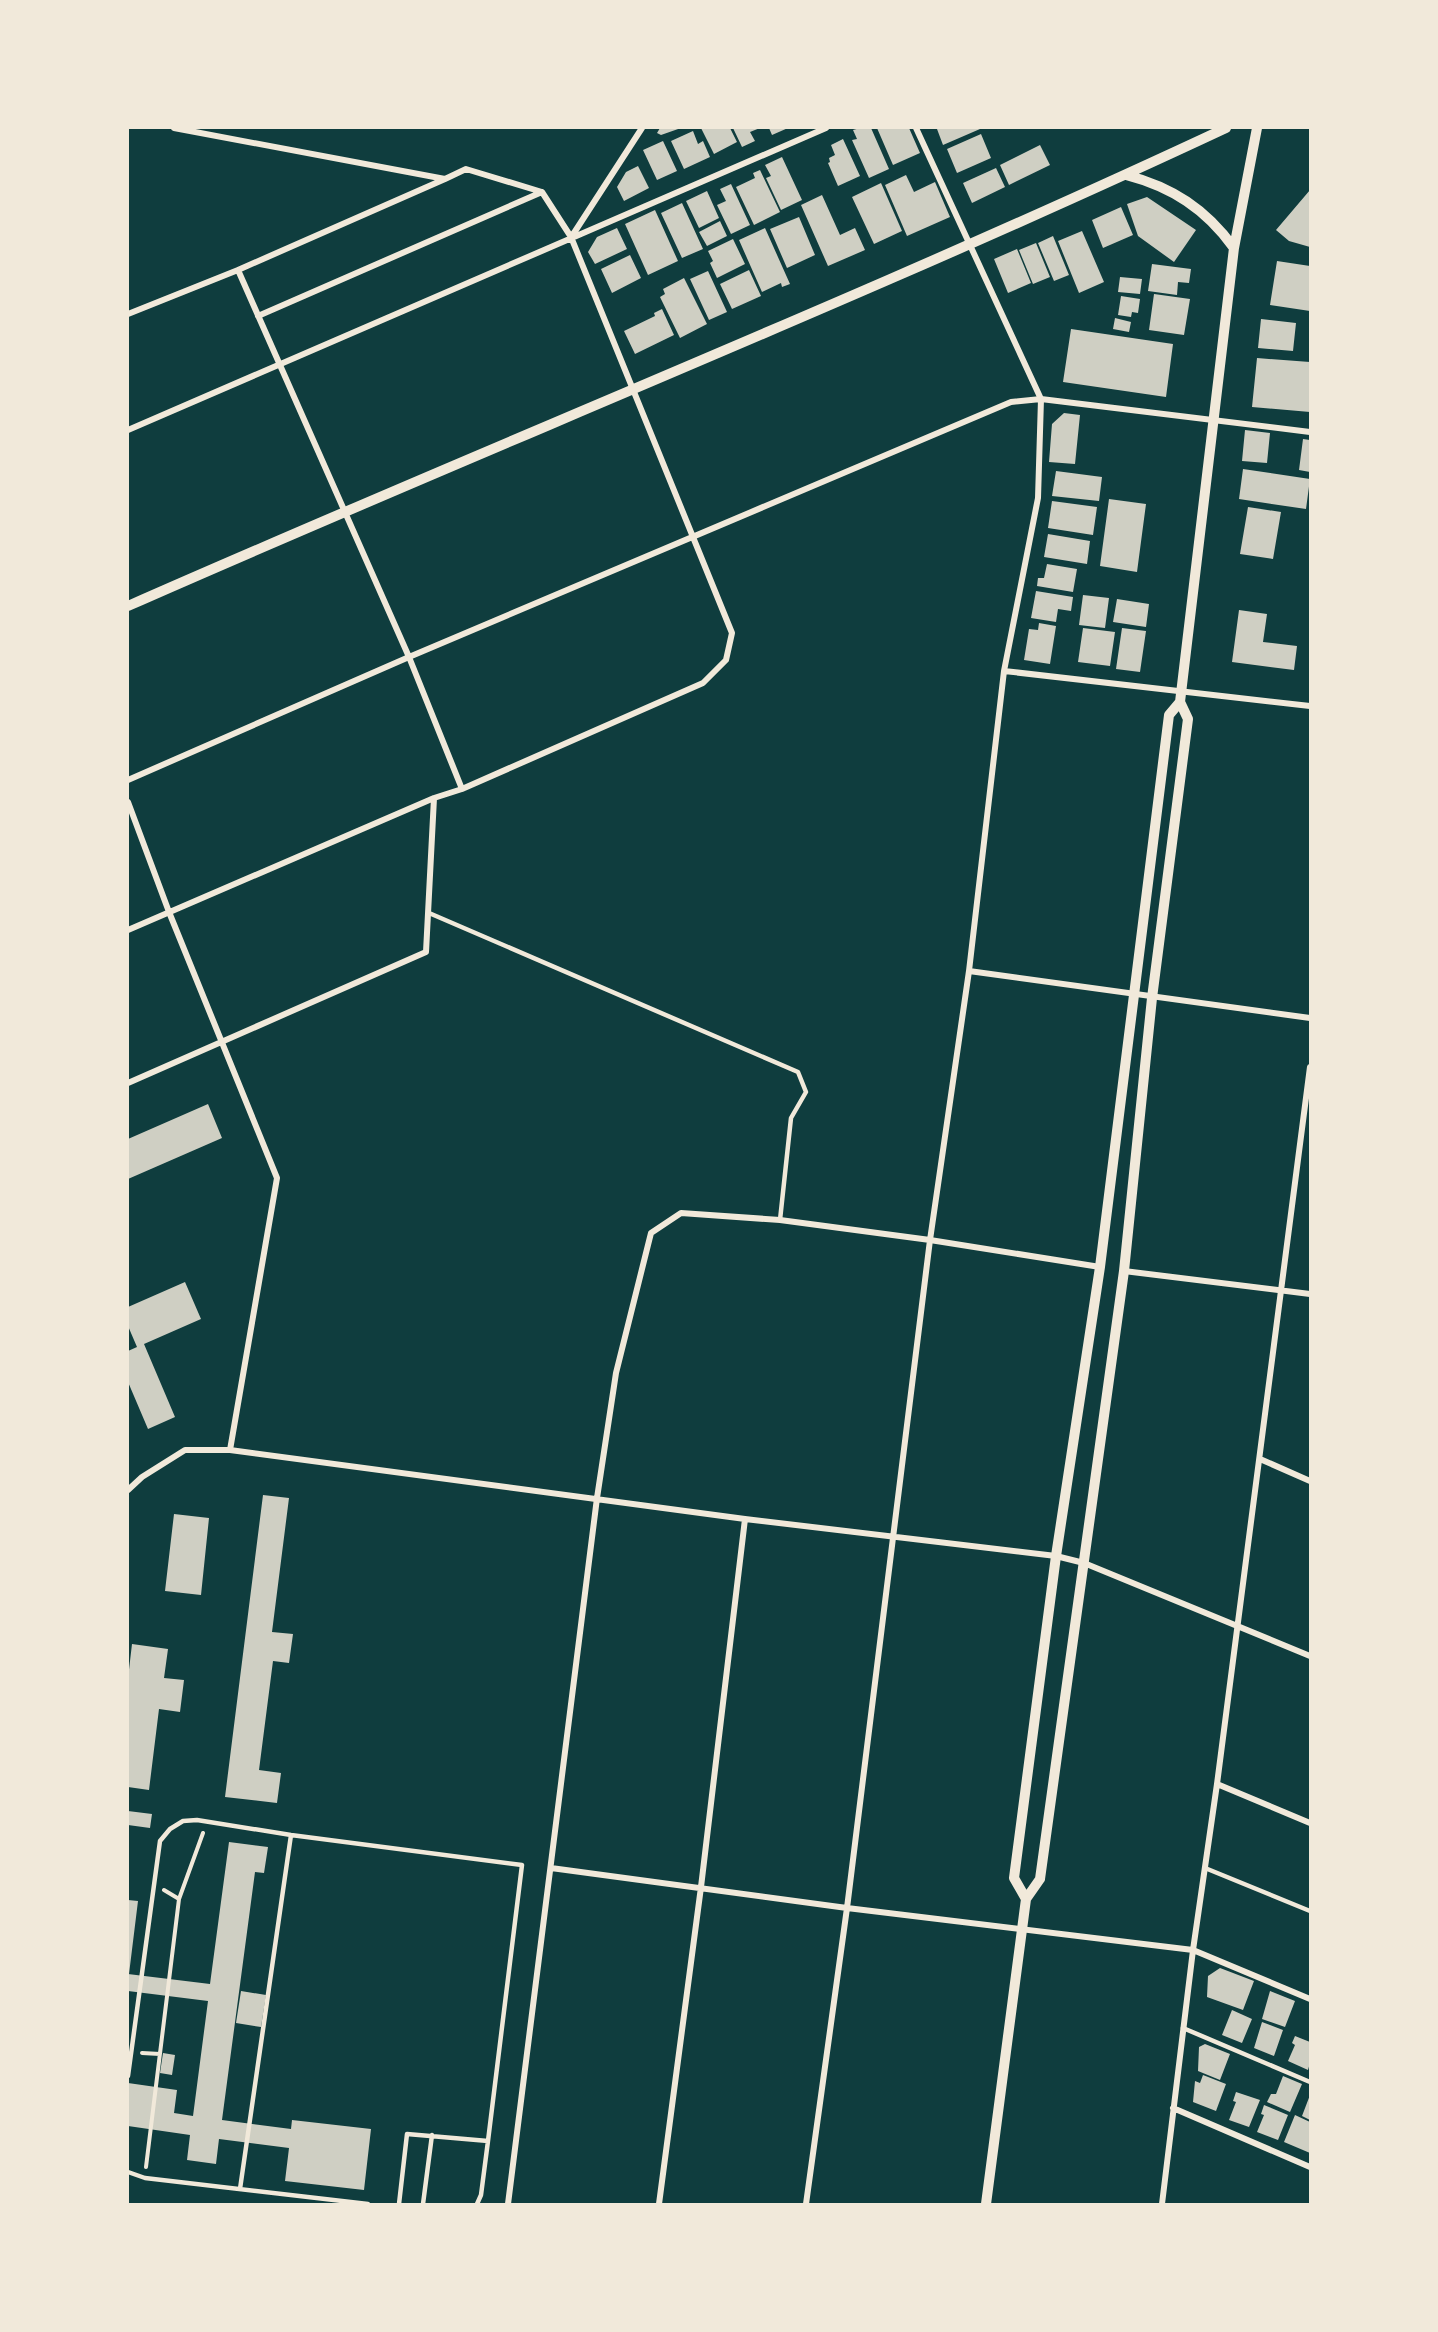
<svg xmlns="http://www.w3.org/2000/svg" width="1438" height="2332" font-family="'Space Grotesk',sans-serif">
	<style>
		.building { fill: #cfcfc3 }
		.lines { fill: none; stroke-linecap: round; stroke-linejoin: round }
		.path { stroke: #f1e9da; stroke-width: 4 }
		.service { stroke: #f1e9da; stroke-width: 4.5 }
		.minor { stroke: #f1e9da; stroke-width: 6 }
		.tertiary { stroke: #f1e9da; stroke-width: 10 }
	</style>
	<rect width="100%" height="100%" fill="#0f3d3e"/>
	<path class="building" d="M660 128H681L661 135 657 133Z
		M701 128H730L737 142 714 154Z
		M733 128H760L750 132 755 141 742 147Z
		M769 128H788L772 135Z
		M860 128H871L889 169 869 178 852 140 857 139 853 130Z
		M877 128H909L920 153 893 165Z
		M941 128H979L980 129 943 145 937 129Z
		M693 131 698 144 703 141 710 157 684 169 671 141Z
		M981 134 991 158 957 173 947 149Z
		M843 139 860 176 838 186 828 163 830 162 829 158 835 155 831 145Z
		M663 141 677 171 657 180 643 150Z
		M1040 145 1050 165 1009 185 1000 165Z
		M782 157 802 200 781 210 766 178 771 176 765 165Z
		M638 166 649 188 624 201 617 187 626 172Z
		M996 168 1005 187 972 203 963 183Z
		M760 170 780 212 754 225 736 187 755 178 753 173Z
		M906 175 914 192 935 182 950 217 907 236 885 185Z
		M881 183 902 231 874 244 852 197Z
		M731 184 750 225 731 234 717 205 726 201 720 189Z
		M1310 190V247L1289 241 1276 230Z
		M707 191 719 218 699 228 686 201Z
		M822 195 840 235 855 228 865 250 828 266 801 205Z
		M1147 197 1196 230 1174 262 1138 236 1127 204Z
		M682 203 703 249 682 258 661 213Z
		M1121 207 1133 235 1103 248 1092 220Z
		M655 210 678 261 648 275 625 224Z
		M799 217 815 255 787 268 770 229Z
		M720 221 727 236 707 246 699 232Z
		M617 228 627 249 595 264 588 252 597 237Z
		M765 228 790 284 782 287 781 283 762 292 739 240Z
		M1082 231 1104 282 1079 293 1058 241Z
		M1053 236 1069 275 1054 281 1038 243Z
		M733 239 745 264 717 278 710 263 713 261 708 251Z
		M1036 243 1050 277 1033 284 1019 250Z
		M1017 249 1031 283 1008 293 994 259Z
		M630 255 641 278 612 293 601 269Z
		M1277 261 1310 266V311L1270 305Z
		M1152 264 1191 269 1189 283 1178 282 1177 295 1148 291Z
		M749 270 761 296 732 309 720 284Z
		M708 271 727 312 709 320 690 279Z
		M1120 277 1142 279 1140 294 1118 292Z
		M684 278 707 324 680 338 660 297 665 294 663 289Z
		M1154 294 1190 299 1184 335 1149 330Z
		M1121 296 1140 299 1138 313 1132 312 1131 317 1118 315Z
		M662 309 674 335 635 354 624 331 655 316 654 313Z
		M1115 318 1131 322 1129 332 1113 329Z
		M1261 319 1296 323 1293 351 1258 348Z
		M1071 329 1173 344 1166 397 1063 382Z
		M1257 358 1310 362V412L1252 407Z
		M1064 413 1080 415 1075 464 1049 462 1052 424Z
		M1245 430 1270 433 1267 463 1242 461Z
		M1303 439 1310 440V472L1299 470Z
		M1243 469 1310 479 1306 509 1239 499Z
		M1056 471 1102 477 1099 501 1052 496Z
		M1109 499 1146 504 1137 572 1100 566Z
		M1052 501 1097 507 1093 535 1048 528Z
		M1248 507 1281 512 1273 559 1240 554Z
		M1048 534 1090 541 1087 564 1044 557Z
		M1047 564 1077 569 1073 592 1037 586 1038 578H1044Z
		M1036 591 1073 597 1071 611 1058 609 1056 622 1031 618Z
		M1083 595 1109 598 1105 628 1079 625Z
		M1117 599 1149 604 1146 627 1113 622Z
		M1239 610 1267 614 1263 642 1297 646 1294 670 1232 662Z
		M1039 623 1056 626 1050 664 1024 660 1029 629 1038 630Z
		M1083 628 1115 632 1110 666 1078 662Z
		M1122 628 1146 631 1140 672 1116 669Z
		M208 1104 222 1138 128 1179V1139Z
		M185 1282 201 1319 144 1344 175 1417 148 1429 128 1382V1351L137 1347 128 1326V1307Z
		M263 1495 289 1498 272 1632 293 1634 289 1663 273 1661 259 1770 281 1773 277 1803 225 1797Z
		M174 1514 209 1518 201 1595 165 1591Z
		M132 1644 168 1649 164 1678 184 1680 180 1712 159 1709 149 1790 128 1787V1678Z
		M128 1811 152 1814 150 1828 128 1825Z
		M229 1842 268 1847 264 1873 255 1872 222 2120 291 2129 292 2120 371 2129 364 2190 285 2181 289 2148 219 2139 216 2164 187 2160 190 2135 128 2126V2083L177 2090 174 2113 193 2116 208 2001 128 1991V1974L210 1984Z
		M128 1900 138 1901 129 1974H128Z
		M1220 1968 1254 1981 1243 2010 1207 1997 1208 1976Z
		M241 1991 266 1995 261 2027 236 2023Z
		M1270 1991 1295 2001 1285 2027 1262 2019Z
		M1232 2010 1252 2019 1242 2043 1222 2035Z
		M1262 2022 1283 2030 1274 2056 1254 2048Z
		M1295 2036 1310 2042V2063L1308 2070 1288 2061 1295 2045 1292 2043Z
		M1205 2044 1230 2054 1220 2080 1198 2071 1199 2047Z
		M163 2053 175 2055 172 2075 160 2073Z
		M1203 2075 1226 2084 1216 2111 1193 2102 1195 2081 1200 2083Z
		M1283 2076 1302 2084 1290 2112 1267 2102 1271 2094H1276Z
		M1236 2092 1260 2100 1249 2127 1229 2120 1236 2102 1233 2101Z
		M1310 2095V2120L1302 2116Z
		M1264 2105 1288 2115 1278 2140 1257 2132 1264 2115 1261 2114Z
		M1295 2115 1310 2122V2153L1284 2142Z"/>
	<g class="lines">
		<path class="path" d="M164 1890 179 1899
			M142 2053 160 2054
			M146 2167 179 1899 203 1833"/>
		<path class="service" d="M429 913 798 1072 806 1092 791 1118 780 1220
			M1205 1868 1310 1911
			M1183 2028 1310 2082
			M128 2076 160 1841 170 1829 183 1821 197 1820 291 1835 522 1865 488 2141 481 2195 477 2204
			M128 2172 145 2178 368 2204
			M240 2189 291 1835
			M399 2204 407 2134 488 2141
			M423 2204 432 2135"/>
		<path class="minor" d="M572 236 642 128
			M238 270 445 179
			M128 314 238 270 409 657 462 789
			M258 316 542 192
			M128 430 826 128
			M1004 671 1310 706
			M128 780 409 657 1011 402 1041 399 1310 432
			M128 802 169 912 277 1178 230 1450
			M128 930 434 798 462 789 703 683 726 660 732 633 571 237 542 192 466 169 445 179 174 128
			M969 971 1310 1018
			M128 1083 426 952 434 798
			M1124 1271 1310 1294
			M1260 1459 1310 1481
			M128 1490 142 1477 185 1450H230L745 1519 1056 1556 1084 1563 1310 1656
			M1217 1784 1310 1823
			M551 1868 847 1908 1193 1950 1310 1999
			M1173 2108 1310 2167
			M508 2204 597 1498 616 1373 651 1233 681 1213 780 1220 930 1240 1100 1267
			M659 2204 701 1887 745 1519
			M806 2204 847 1908 930 1240 969 971 1004 671 1038 498 1041 399 916 128
			M1162 2204 1193 1950 1217 1784 1310 1067"/>
		<path class="tertiary" d="M1126 175C1172 187 1206 209 1234 248
			M128 606C493 445 865 297 1226 128
			M1026 1899 1014 1878 1056 1556 1100 1267 1169 715 1180 702 1234 248 1257 128
			M986 2204 1026 1899 1040 1879 1124 1271 1152 998 1188 719 1180 702"/>
	</g>
	<rect width="1438" height="2332" fill="none" stroke="#f1e9da" stroke-width="258"/>
</svg>
